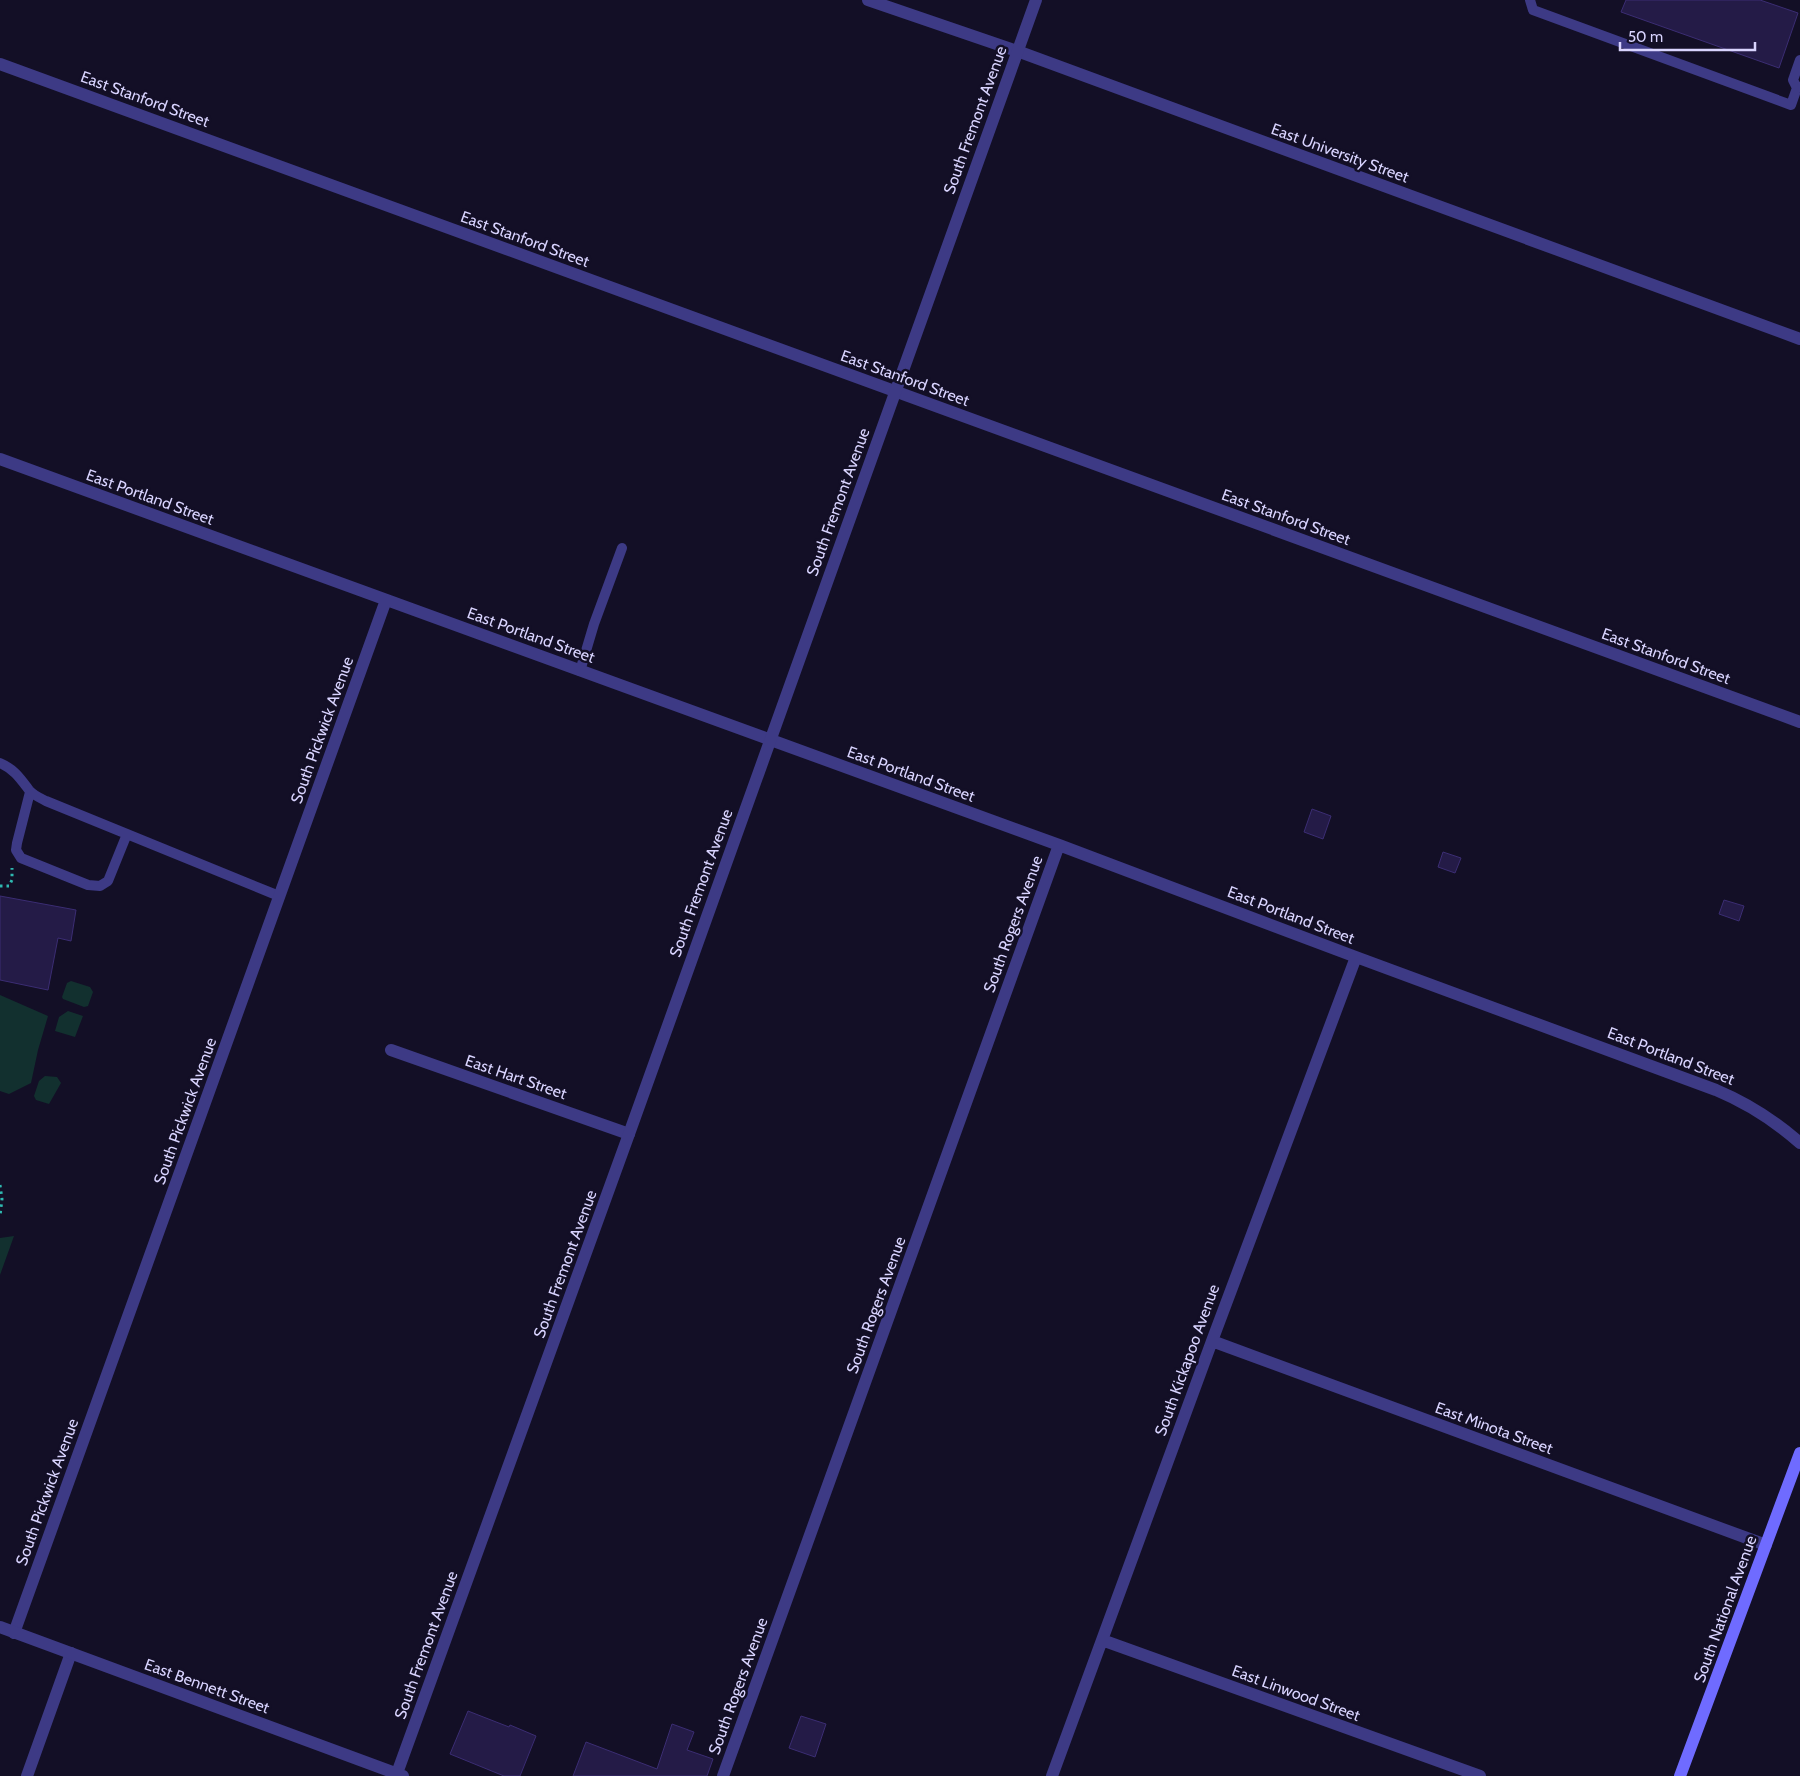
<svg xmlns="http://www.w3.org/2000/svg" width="1800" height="1776" font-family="Cabin,sans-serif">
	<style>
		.green { fill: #12302f }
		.building { fill: #241b47; stroke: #3b2d73 }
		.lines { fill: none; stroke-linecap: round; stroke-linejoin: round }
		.path { stroke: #2fb8b0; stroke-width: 3; stroke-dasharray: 2.5 4; stroke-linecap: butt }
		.service { stroke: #3d3a85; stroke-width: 10 }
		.minor { stroke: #3d3a85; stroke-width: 12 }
		.tertiary { stroke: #3d3a85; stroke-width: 12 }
		.secondary { stroke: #6f6bff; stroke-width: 12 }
		.labels { text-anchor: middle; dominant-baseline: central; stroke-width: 5; stroke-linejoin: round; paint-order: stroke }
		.street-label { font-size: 16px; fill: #d9d4ff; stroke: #130f26 }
	</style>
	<rect width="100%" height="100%" fill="#130f26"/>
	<path class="green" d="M71 981 90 987 93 992 88 1006 84 1007 63 999 62 997 67 983Z
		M0 995 48 1016 38 1050 31 1083 9 1094 0 1091Z
		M68 1011 83 1016 75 1037 55 1031 59 1017Z
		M45 1076 57 1077 61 1083 49 1104 36 1100 34 1096 39 1081Z
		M14 1236 0 1275V1238Z"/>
	<path class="building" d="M1626 0H1760L1798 13 1779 68 1621 12Z
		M1312 809 1331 816 1323 839 1304 832Z
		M1443 852 1461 858 1455 873 1438 867Z
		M0 896 76 910 71 941 58 938 48 990 0 980Z
		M1724 900 1744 906 1739 921 1719 914Z
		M468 1711 509 1727 510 1725 536 1736 520 1776H504L450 1754Z
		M801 1716 826 1724 815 1757 789 1748Z
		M672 1724 694 1732 687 1750 713 1759 707 1776H573L586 1742 657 1769Z"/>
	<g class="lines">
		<path class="path" d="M0 886H9L12 880V868
			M0 1185 2 1199 0 1216"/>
		<path class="service" d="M1530 0 1533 10 1791 105 1797 88
			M1800 60 1793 80 1797 88 1800 87
			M580 671 594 624 622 548
			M0 763C14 769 20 778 29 790 33 795 40 798 46 801L279 896
			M30 792 17 843 16 850 21 858 88 885 100 886 108 881 127 834"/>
		<path class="minor" d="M868 0 1017 51 1800 339
			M0 64 1800 722
			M0 459 1059 845 1356 957 1716 1090C1747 1103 1774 1120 1800 1143
			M391 1050 629 1134
			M1212 1341 1766 1545
			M14 1633 386 600
			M1102 1640 1480 1776
			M27 1776 71 1653
			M723 1776 1059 845
			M1052 1776 1212 1341 1356 957"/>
		<path class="tertiary" d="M0 1627 403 1776
			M396 1776 629 1134 1036 0"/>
		<path class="secondary" d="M1680 1776 1800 1453"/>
	</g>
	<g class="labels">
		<g class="street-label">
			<text transform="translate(145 99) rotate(20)">East Stanford Street</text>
			<text transform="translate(975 120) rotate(-70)">South Fremont Avenue</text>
			<text transform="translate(1340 153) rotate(20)">East University Street</text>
			<text transform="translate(525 239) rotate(20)">East Stanford Street</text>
			<text transform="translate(905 378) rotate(20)">East Stanford Street</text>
			<text transform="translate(150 497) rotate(20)">East Portland Street</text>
			<text transform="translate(838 502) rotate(-70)">South Fremont Avenue</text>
			<text transform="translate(1286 517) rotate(20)">East Stanford Street</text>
			<text transform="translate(531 635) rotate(20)">East Portland Street</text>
			<text transform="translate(1666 656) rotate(20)">East Stanford Street</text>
			<text transform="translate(322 730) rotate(-70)">South Pickwick Avenue</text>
			<text transform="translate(911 774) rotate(20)">East Portland Street</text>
			<text transform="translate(701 883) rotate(-70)">South Fremont Avenue</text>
			<text transform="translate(1291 915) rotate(21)">East Portland Street</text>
			<text transform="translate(1013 924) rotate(-70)">South Rogers Avenue</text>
			<text transform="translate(1671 1056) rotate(21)">East Portland Street</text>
			<text transform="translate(516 1077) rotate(19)">East Hart Street</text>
			<text transform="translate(185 1111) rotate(-70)">South Pickwick Avenue</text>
			<text transform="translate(565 1264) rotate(-70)">South Fremont Avenue</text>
			<text transform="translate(876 1305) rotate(-70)">South Rogers Avenue</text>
			<text transform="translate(1187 1360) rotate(-70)">South Kickapoo Avenue</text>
			<text transform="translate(1494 1428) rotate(20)">East Minota Street</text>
			<text transform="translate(47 1492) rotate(-70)">South Pickwick Avenue</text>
			<text transform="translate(1725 1609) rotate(-70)">South National Avenue</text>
			<text transform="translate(426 1645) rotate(-70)">South Fremont Avenue</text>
			<text transform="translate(207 1686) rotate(20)">East Bennett Street</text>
			<text transform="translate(738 1686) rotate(-70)">South Rogers Avenue</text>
			<text transform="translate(1296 1693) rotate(20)">East Linwood Street</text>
		</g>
	</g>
	<path d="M1620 42v8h135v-8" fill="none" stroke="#d9d4ff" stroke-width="2.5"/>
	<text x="1628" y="42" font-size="15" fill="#d9d4ff" stroke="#130f26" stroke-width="4" paint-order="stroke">50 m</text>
</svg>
